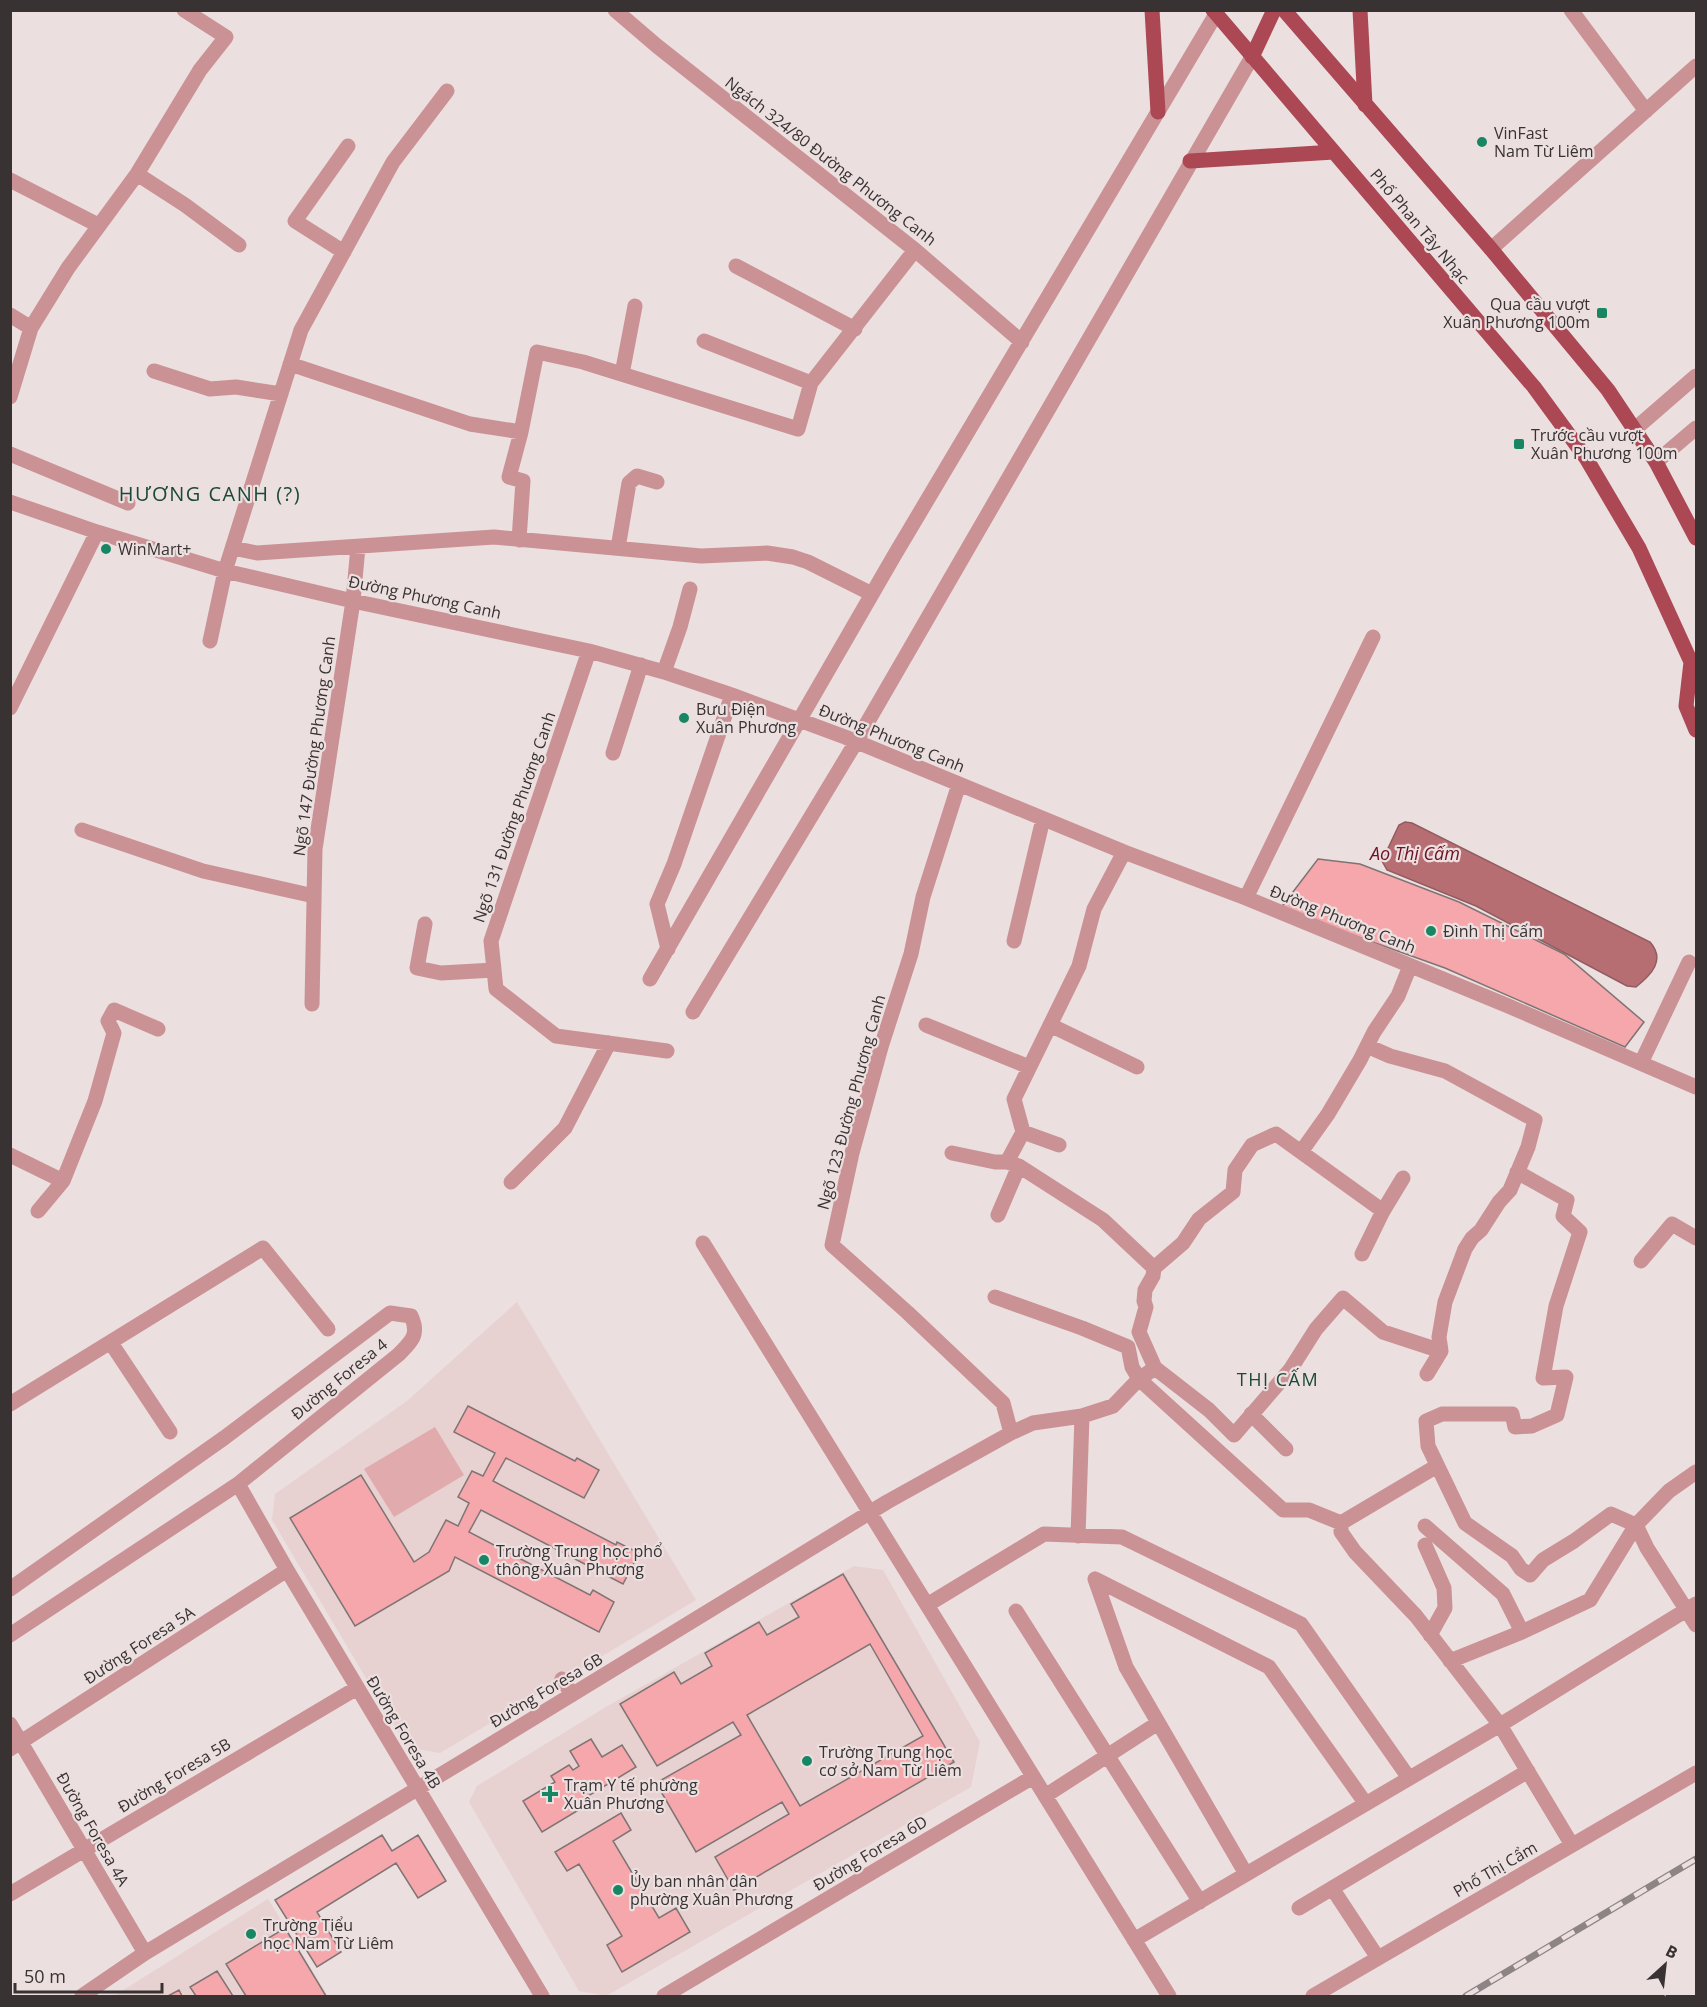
<svg xmlns="http://www.w3.org/2000/svg" width="1707" height="2007" font-family="'Open Sans',sans-serif">
	<style>
		.built { fill: #e7d1d1 }
		.green { fill: #e1abae }
		.water { fill: #b76e73; stroke: #915c60; stroke-width: 1.5 }
		.building { fill: #f6a7ab; stroke: #7f7474; stroke-width: 1.5; fill-rule: evenodd }
		.lines { fill: none; stroke-linecap: round; stroke-linejoin: round }
		.minor { stroke: #ca9294; stroke-width: 15 }
		.major { stroke: #ac4854; stroke-width: 15 }
		.rail-casing { stroke: #8d8485; stroke-width: 7 }
		.rail { stroke: #ecdfdf; stroke-width: 4.5; stroke-dasharray: 14; stroke-linecap: butt }
		.poi-dot { fill: #198663; stroke: #ecdfdf; stroke-width: 2 }
		.labels { text-anchor: middle; dominant-baseline: central; stroke-width: 4.5; stroke-linejoin: round; paint-order: stroke }
		.poi-label { font-size: 16px; fill: #383233; stroke: #ecdfdf; text-anchor: start }
		.street-label { font-size: 16px; fill: #383233; stroke: #ecdfdf }
		.water-label { font-size: 18px; font-style: italic; fill: #6c1123; stroke: #ecdfdf }
		.neighbourhood-label { font-size: 18px; letter-spacing: 1.5px; fill: #1a4937; stroke: #ecdfdf }
		.quarter-label { font-size: 20px; letter-spacing: 1.5px; fill: #1a4937; stroke: #ecdfdf }
	</style>
	<rect width="100%" height="100%" fill="#ecdfdf"/>
	<path class="built" d="M517 1302 696 1600 440 1753 407 1747 272 1520 275 1494 407 1401Z
		M854 1566 883 1570 980 1742 971 1787 606 1996 579 1991 469 1802 477 1786 606 1707Z
		M268 1899 328 1996H114Z"/>
	<path class="green" d="M435 1427 464 1475 394 1517 364 1469Z"/>
	<path class="water" d="M1405 822 1412 823 1650 942C1666 960 1651 975 1636 987L1627 986 1476 906 1387 870 1382 861 1399 825Z"/>
	<path class="building" d="M1318 859 1360 864 1459 902 1564 954 1644 1022 1625 1047 1445 968 1280 909Z
		M468 1406 575 1461 577 1458 599 1470 584 1498 506 1458 493 1481 616 1545 617 1542 639 1553 623 1584 481 1510 469 1532 590 1595 593 1590 614 1602 599 1632 455 1557 449 1571 355 1626 290 1518 361 1475 414 1562 429 1552 446 1520 458 1526 469 1503 458 1497 472 1471 483 1476 495 1453 454 1432Z
		M843 1574 954 1762 734 1890 715 1857 789 1814 782 1802 696 1852 656 1783 741 1735 733 1722 657 1766 620 1704 674 1672 681 1684 712 1666 705 1653 759 1622 767 1635 799 1617 791 1604ZM870 1644 923 1736 800 1806 747 1715Z
		M591 1739 602 1757 622 1745 636 1767 583 1799 587 1805 542 1832 523 1801 555 1782 551 1776 569 1765 573 1770 579 1766 570 1751Z
		M621 1813 631 1830 613 1841 659 1918 676 1908 690 1932 622 1972 607 1945 622 1936 579 1864 567 1871 555 1852Z
		M382 1835 392 1851 418 1835 446 1881 418 1898 396 1863 317 1912 341 1952 317 1967 275 1900Z
		M285 1928 326 1996H246L226 1964Z
		M217 1971 233 1996H196L190 1987Z
		M179 1990 182 1996H168Z"/>
	<g class="lines">
		<path class="minor" d="M615 10 657 46 915 250 1022 342
			M1571 10 1646 111
			M137 174 185 205 239 245
			M10 180 98 225
			M1491 249 1696 66
			M344 252 295 221 348 146
			M736 266 855 329
			M10 315 31 328
			M704 341 811 383
			M290 364 470 424 521 432
			M154 371 210 389 236 387 281 394
			M622 374 635 306
			M10 397 31 328 68 268 137 174 200 70 226 37 184 10
			M1635 429 1696 376
			M10 454 128 503
			M1656 462 1696 428
			M10 502 97 532 225 571 353 601 589 651 664 672 732 695 845 737 1124 852 1246 898 1506 1005 1696 1087
			M519 540 523 481 509 477 521 432 537 352 583 362 798 429 811 383 915 250
			M233 548 257 553 494 537 701 556 767 553 793 557 808 562 872 594
			M618 548 629 483 637 476 657 482
			M210 641 225 571 301 330 393 162 447 91
			M589 651 491 941 496 989 556 1036 667 1051
			M664 672 680 627 690 589
			M10 708 97 532
			M613 753 641 665
			M959 784 923 897 911 954 881 1047 852 1153 832 1245 908 1313 1003 1403 1011 1433
			M82 830 203 871 314 896
			M1124 852 1094 909 1079 966 1014 1099 1023 1132 1007 1162 1019 1166 1103 1220 1154 1268
			M1246 898 1373 637
			M425 924 417 968 441 973 494 970
			M1014 941 1043 819
			M668 949 657 904 674 864 732 695
			M1410 966 1398 996 1374 1032 1360 1060 1328 1114 1301 1152 1276 1134 1252 1145 1235 1170 1233 1192 1199 1219 1183 1243 1154 1268 1153 1276 1145 1290 1144 1301 1146 1307 1139 1332 1155 1368 1209 1410 1234 1435 1290 1370 1316 1329 1343 1298 1383 1332 1441 1351
			M650 979 894 556 1216 14
			M312 1004 315 849 353 601 358 547
			M693 1012 856 742 1252 57
			M926 1025 1029 1067
			M1050 1025 1137 1067
			M1367 1046 1390 1056 1445 1071 1535 1120 1528 1147 1510 1190 1499 1202 1481 1230 1472 1238 1465 1249 1445 1302 1439 1337 1441 1351
			M1641 1063 1689 962
			M1023 1132 1059 1145
			M1301 1152 1383 1211
			M952 1153 995 1162H1007
			M10 1155 63 1181 95 1101 114 1033 108 1021 114 1010 158 1029
			M1517 1172 1567 1200 1563 1216 1580 1232 1556 1306 1543 1378 1566 1377 1557 1415 1532 1426 1515 1427 1512 1414H1442L1426 1421 1428 1446 1465 1523 1512 1556 1521 1569 1530 1575 1543 1560 1574 1541 1611 1514 1636 1525
			M511 1182 565 1128 609 1043
			M38 1211 63 1181
			M998 1215 1019 1166
			M703 1243 1169 1996
			M1362 1254 1383 1211 1403 1178
			M1641 1261 1672 1224 1696 1238
			M995 1297 1082 1328 1128 1347 1132 1367 1139 1379 1283 1510H1309L1341 1523 1437 1466
			M111 1343 170 1432
			M1427 1374 1441 1351
			M10 1404 263 1248 328 1329
			M1251 1414 1286 1449
			M238 1484 287 1570 542 1996
			M1341 1523V1532L1355 1552 1416 1616 1500 1725 1572 1845
			M1636 1525 1647 1548 1696 1625
			M1425 1526 1503 1594 1522 1632
			M1078 1536 1082 1416
			M1425 1545 1444 1588 1445 1608 1430 1635
			M1095 1579 1269 1667 1366 1804
			M1095 1579 1126 1667 1246 1874
			M10 1589 224 1438 390 1313 411 1316C420 1335 411 1342 398 1355L238 1484 10 1635
			M927 1605 1044 1534 1122 1537 1301 1624 1409 1778
			M1016 1611 1200 1902
			M1450 1661 1522 1632 1590 1600 1636 1525 1669 1491 1696 1472
			M562 1679 572 1695
			M10 1724 145 1953
			M10 1749 287 1570
			M1045 1796 1158 1723
			M1332 1888 1378 1958
			M10 1894 357 1688
			M1299 1908 1528 1771
			M1134 1940 1500 1725 1696 1604
			M82 1996 145 1953 475 1754 887 1502 1011 1433 1033 1423 1082 1416 1113 1406 1139 1379 1155 1368
			M664 1996 1033 1777
			M1313 1996 1696 1773"/>
		<path class="major" d="M1152 10 1158 112
			M1213 10 1534 387 1586 458 1639 548 1691 662 1696 669
			M1284 10 1491 249 1608 390 1656 462 1696 538
			M1360 10 1365 105
			M1252 57 1274 10
			M1190 161 1334 152
			M1691 662 1686 706 1696 730"/>
		<defs>
			<path id="rail" d="M1466 1996 1696 1859"/>
		</defs>
		<use href="#rail" class="rail-casing"/>
		<use href="#rail" class="rail"/>
	</g>
	<g class="poi-dot">
		<circle cx="1482" cy="142" r="6"/>
		<rect x="1596" y="307" width="12" height="12" rx="3"/>
		<rect x="1513" y="438" width="12" height="12" rx="3"/>
		<circle cx="106" cy="549" r="6"/>
		<circle cx="684" cy="718" r="6"/>
		<circle cx="1431" cy="931" r="6"/>
		<circle cx="484" cy="1560" r="6"/>
		<circle cx="807" cy="1761" r="6"/>
		<path d="M547 1785h6v6h6v6h-6v6h-6v-6h-6v-6h6z"/>
		<circle cx="618" cy="1890" r="6"/>
		<circle cx="251" cy="1934" r="6"/>
	</g>
	<g class="labels">
		<g class="poi-label">
			<text x="1494" y="133">VinFast<tspan x="1494" dy="18">Nam Từ Liêm</tspan></text>
			<text x="1590" y="304" text-anchor="end">Qua cầu vượt<tspan x="1590" dy="18">Xuân Phương 100m</tspan></text>
			<text x="1531" y="435">Trước cầu vượt<tspan x="1531" dy="18">Xuân Phương 100m</tspan></text>
			<text x="118" y="549">WinMart+</text>
			<text x="696" y="709">Bưu Điện<tspan x="696" dy="18">Xuân Phương</tspan></text>
			<text x="1443" y="931">Đình Thị Cấm</text>
			<text x="496" y="1551">Trường Trung học phổ<tspan x="496" dy="18">thông Xuân Phương</tspan></text>
			<text x="819" y="1752">Trường Trung học<tspan x="819" dy="18">cơ sở Nam Từ Liêm</tspan></text>
			<text x="564" y="1785">Trạm Y tế phường<tspan x="564" dy="18">Xuân Phương</tspan></text>
			<text x="630" y="1881">Ủy ban nhân dân<tspan x="630" dy="18">phường Xuân Phương</tspan></text>
			<text x="263" y="1925">Trường Tiểu<tspan x="263" dy="18">học Nam Từ Liêm</tspan></text>
		</g>
		<g class="street-label">
			<text transform="translate(831 161) rotate(38)">Ngách 324/80 Đường Phương Canh</text>
			<text transform="translate(1420 226) rotate(50)">Phố Phan Tây Nhạc</text>
			<text transform="translate(425 597) rotate(12)">Đường Phương Canh</text>
			<text transform="translate(892 738) rotate(22)">Đường Phương Canh</text>
			<text transform="translate(314 746) rotate(-82)">Ngõ 147 Đường Phương Canh</text>
			<text transform="translate(514 817) rotate(-71)">Ngõ 131 Đường Phương Canh</text>
			<text transform="translate(1343 919) rotate(22)">Đường Phương Canh</text>
			<text transform="translate(851 1102) rotate(-75)">Ngõ 123 Đường Phương Canh</text>
			<text transform="translate(339 1379) rotate(-39)">Đường Foresa 4</text>
			<text transform="translate(139 1645) rotate(-33)">Đường Foresa 5A</text>
			<text transform="translate(546 1690) rotate(-31)">Đường Foresa 6B</text>
			<text transform="translate(404 1732) rotate(59)">Đường Foresa 4B</text>
			<text transform="translate(174 1775) rotate(-31)">Đường Foresa 5B</text>
			<text transform="translate(93 1829) rotate(60)">Đường Foresa 4A</text>
			<text transform="translate(870 1853) rotate(-31)">Đường Foresa 6D</text>
			<text transform="translate(1495 1869) rotate(-30)">Phố Thị Cẩm</text>
		</g>
		<g class="water-label">
			<text x="1415" y="853">Ao Thị Cấm</text>
		</g>
		<g class="neighbourhood-label">
			<text x="1278" y="1379">THỊ CẤM</text>
		</g>
		<g class="quarter-label">
			<text x="210" y="493">HƯƠNG CANH (?)</text>
		</g>
	</g>
	<rect width="1707" height="2007" fill="none" stroke="#383233" stroke-width="24"/>
	<g transform="translate(1665 1965) rotate(27)" stroke="#ecdfdf" stroke-width="4.5" paint-order="stroke">
	<path d="M0-4.5L10 22L0 15L-10 22Z" fill="#383233"/>
	<text y="-9" font-size="16" font-weight="bold" text-anchor="middle" fill="#383233">B</text>
	</g>
	<path d="M15 1983v9h147v-9" fill="none" stroke="#383233" stroke-width="3"/>
	<text x="24" y="1983" font-size="18" fill="#383233" stroke="#ecdfdf" stroke-width="4.5" paint-order="stroke">50 m</text>
</svg>
